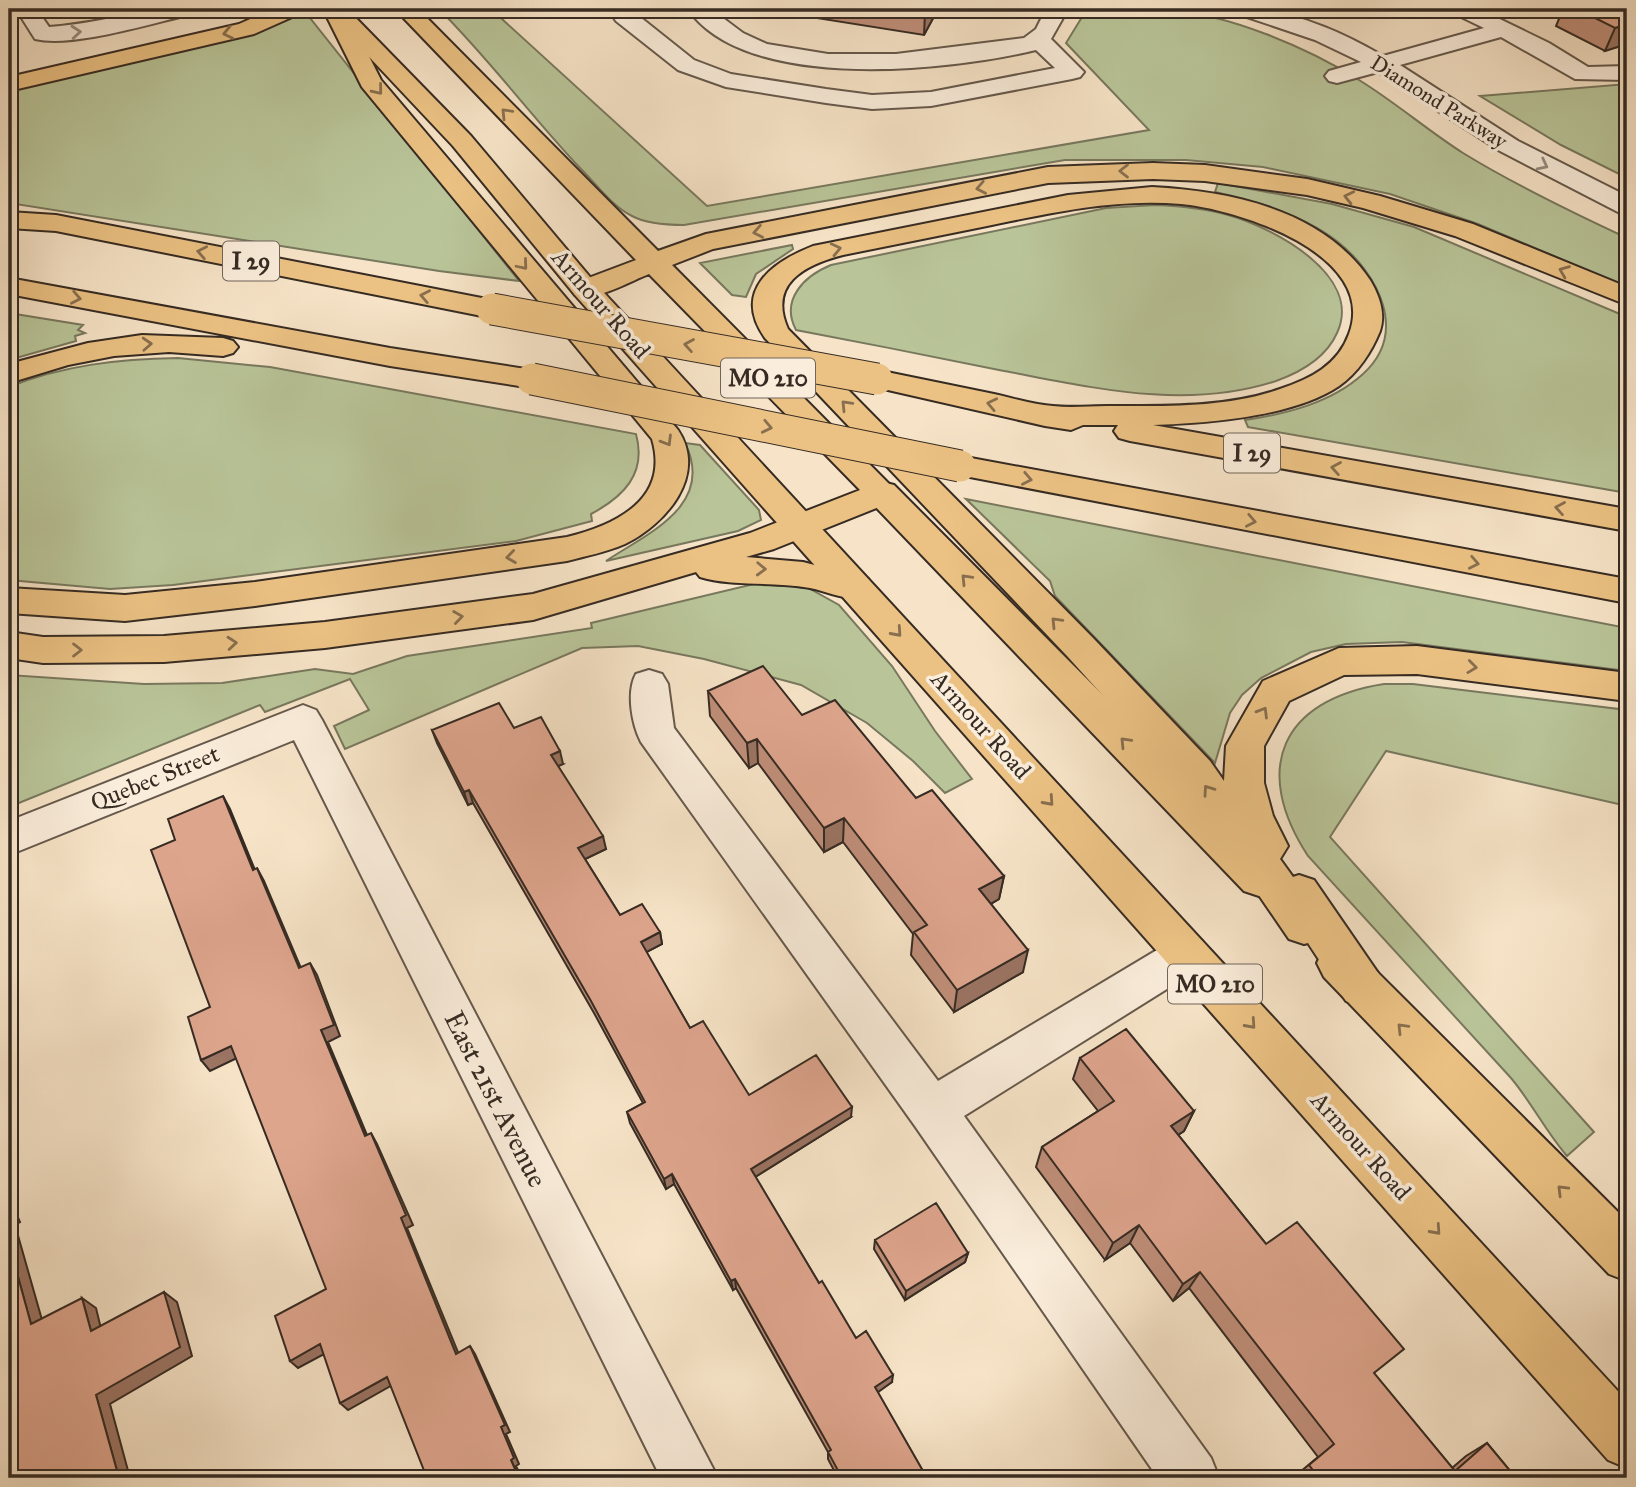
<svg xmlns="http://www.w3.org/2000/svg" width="1636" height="1487" font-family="'IM FELL Great Primer',serif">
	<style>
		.green { fill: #b9c599; stroke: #78785e; stroke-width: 2 }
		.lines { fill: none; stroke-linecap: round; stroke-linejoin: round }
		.minor-casing { stroke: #66594c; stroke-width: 4 }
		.major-casing { stroke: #362b23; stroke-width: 4 }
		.highway-casing { stroke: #362b23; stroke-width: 4 }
		.minor { fill: #faeddb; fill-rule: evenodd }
		.major { fill: #ecc284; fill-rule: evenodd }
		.highway { fill: #ecc284; fill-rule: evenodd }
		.highway-bridge-casing { stroke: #362b23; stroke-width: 33; stroke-linecap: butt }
		.highway-bridge { stroke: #ecc284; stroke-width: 31 }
		.wall { fill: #bf8e79; stroke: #362b23; stroke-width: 2 }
		.shaded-wall { fill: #9b7463; stroke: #362b23; stroke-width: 2 }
		.building { fill: #dea58d; stroke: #362b23; stroke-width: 2 }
		.oneway { stroke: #988c7f }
		.oneway2 { stroke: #886f4f }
		.labels { text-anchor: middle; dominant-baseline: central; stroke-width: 7; stroke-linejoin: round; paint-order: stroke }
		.far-street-label { font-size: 21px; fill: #362b23; stroke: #faeddb }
		.shield { fill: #faeddb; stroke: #71655a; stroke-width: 2 }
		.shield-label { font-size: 23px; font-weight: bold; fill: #362b23 }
		.street-label { font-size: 24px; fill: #362b23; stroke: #faeddb }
		.near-street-label { font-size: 28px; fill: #362b23; stroke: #faeddb }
	</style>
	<rect width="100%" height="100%" fill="#f7e4c8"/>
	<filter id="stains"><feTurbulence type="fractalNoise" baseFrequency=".00286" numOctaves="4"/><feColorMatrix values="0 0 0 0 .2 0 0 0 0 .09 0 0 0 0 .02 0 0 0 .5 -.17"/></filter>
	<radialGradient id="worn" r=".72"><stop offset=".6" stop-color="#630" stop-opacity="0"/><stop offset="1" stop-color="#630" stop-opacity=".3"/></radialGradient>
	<path class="green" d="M439 9H491L707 206 1149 130 1066 43 1087 9C1113 9 1140 6 1166 9 1229 15 1305 46 1359 80 1395 102 1427 130 1463 153 1515 185 1571 212 1627 238V287L1478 224 1390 194 1263 167 1186 160H1065L684 225C667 225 647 224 632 216 612 206 597 185 581 169 532 117 490 60 439 9Z
		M302 13H306L519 281 439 271 9 203V91L253 33Z
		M1627 84V178L1561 145 1480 96Z
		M1218 183 1332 204 1414 227 1627 317V493L1248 427 1245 420C1286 414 1331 403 1363 374 1409 332 1378 274 1338 242 1303 215 1257 201 1215 192Z
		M1155 205C1180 206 1204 208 1228 215 1272 227 1364 275 1337 333 1326 358 1301 372 1276 381 1184 411 1091 387 999 370 931 356 864 343 796 330 780 300 804 276 831 265L1106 208Z
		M792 245 793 249 756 274 746 297 732 295 700 263Z
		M9 313 83 325 78 330 85 333 75 336 76 341 9 360Z
		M178 358 270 367 636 434C647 474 623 497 591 514L592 521 516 541 173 585 110 589 9 580V387C64 365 119 359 178 358Z
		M685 443 700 445 759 510 761 520 738 531 606 561C646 534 716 506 685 443Z
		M966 499 1627 628V671L1402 642 1346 644 1311 652 1261 678 1242 695 1230 713 1215 763 1055 596 1050 581Z
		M758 583 803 585 839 605 892 666 935 731 972 779 945 793 913 761 867 723 801 685 704 659 638 646 582 648 345 749 334 726 369 710 350 679 265 712 260 705 9 807V675L144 684 222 683 315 669 353 674 407 656 592 628 591 623Z
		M1384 684H1413L1627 710V806L1386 751 1330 837 1594 1132 1567 1156C1546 1132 1532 1103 1511 1078L1308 856C1251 769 1281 700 1384 684Z"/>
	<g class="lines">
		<defs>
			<path id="minor" d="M16 9H43L40 14 49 27C99 24 145 7 195 9L192 14C152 23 73 48 35 39Z
				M608 9H630L694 60 731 74 826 89 872 95 931 92 1055 68 1036 50C949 71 746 93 688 9H711L743 33 767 44 828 54H896L1024 38 1036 29 1046 9H1068L1051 39 1084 72 1080 77 1072 79 931 106 872 109 826 103 726 87 678 70 616 21Z
				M1235 9C1286 7 1340 31 1383 56L1484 28 1455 14 1452 9H1479L1549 43 1588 67 1627 66V80L1575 79 1501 37 1400 65 1518 141 1627 196V214L1618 212 1500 151 1378 72 1337 83 1329 81 1325 76 1329 71 1361 62 1315 40 1238 14Z
				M649 670 662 674 668 684 674 728 938 1081 1172 941 1187 935 1202 941 1209 954 1202 967 964 1116 1211 1458 1219 1478H1158L915 1126 641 742C632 725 626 692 636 674Z
				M303 705 316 710 322 720 718 1478H661L294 740 9 855V821Z"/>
			<path id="major" d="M324 9H347L471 136 595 283 1627 1401V1468L1608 1460 575 295 453 146Z
				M882 482 894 485 1274 867 1280 879 1274 891 1259 896 1244 891 870 501 866 493 870 485Z
				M1339 944 1354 949 1627 1221V1281L1609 1274 1324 977 1317 963 1324 949Z"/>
			<path id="highway" d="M273 9H302L299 14 254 34 9 91V77L239 24Z
				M323 9H345L381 80 678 430C708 475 666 524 625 544 607 552 586 556 567 561L255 606 125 621 9 613V588L125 595 255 582 567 537C616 525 670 499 652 439L362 87Z
				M395 9H418L658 251 706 234 1048 167 1153 163 1205 165 1307 179 1380 196 1473 224 1627 287V305L1455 236 1363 208 1307 195 1205 181 1153 179 1048 183 713 249 672 265 898 493 894 501 774 549 746 557 803 562 868 579 873 588 868 597C849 602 829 592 810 588 774 581 733 587 700 577L696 572 533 620 325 648 164 662 43 663 9 658V632L43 637 164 636 325 622 533 594 750 533 860 490 649 274C628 282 598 301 575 295L571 289 575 283 636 260Z
				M1152 187C1231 191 1323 210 1370 280 1379 295 1386 313 1380 331 1372 351 1358 373 1339 386 1293 417 1208 423 1153 425L1627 509V531L1130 441 1119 438 1114 431 1118 425H1083L1071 430 1045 426 866 385 862 379 866 373 877 370C916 378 955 386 994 394 1013 398 1034 405 1053 406 1071 408 1089 406 1107 406 1164 406 1226 408 1280 389 1310 379 1338 365 1349 334 1379 254 1237 209 1181 204 1116 198 1050 213 987 226 939 236 891 245 843 255 804 265 768 284 788 329L1094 639 1210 761 1224 781 1226 746 1263 681 1339 648 1417 646 1627 673V701L1417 674 1344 675 1289 701 1264 746V783L1273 816 1288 846 1280 859 1293 877 1299 875 1314 880 1378 973 1384 987 1378 1001 1362 1007 1346 1001 1308 943 1304 944 1289 939 1182 783 1068 657 765 338C732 291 772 262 813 246L1068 195Z
				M9 212 56 215 492 300 502 303 506 309 502 315 492 318 56 231 9 228Z
				M9 278 390 348 532 370 543 373 547 379 543 385 532 388 390 366 9 294Z
				M142 335 223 338 233 341 238 347 233 353 223 356 169 352 114 356 68 365 9 383V364L88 343Z
				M960 456 1627 579V603L949 473 944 466 949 459Z"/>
		</defs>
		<use href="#minor" class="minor-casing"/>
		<use href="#major" class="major-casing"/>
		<use href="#highway" class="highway-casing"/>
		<use href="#minor" class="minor"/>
		<use href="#major" class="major"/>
		<use href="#highway" class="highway"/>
		<defs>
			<path id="highway-bridge" d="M492 309 877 379
				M532 379 960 466"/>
		</defs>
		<use href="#highway-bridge" class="highway-bridge-casing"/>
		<use href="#highway-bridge" class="highway-bridge"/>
	</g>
	<path class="wall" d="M766 9H938L924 35 766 10Z
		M1563 9H1627V44L1605 51 1556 26Z
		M708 691 802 715 916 798 1004 876 999 899 991 904 1023 972 954 1012 911 955 913 934 843 842 824 852 758 763 749 768 710 716Z
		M432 730 563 764 558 766 606 849 585 859 620 915 660 932 662 944 646 952 690 1028 749 1095 851 1117 755 1177 819 1283 856 1338 892 1382 877 1392 927 1478H838L828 1459V1452L736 1288 733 1290 674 1184 666 1189 630 1123 627 1112 643 1103 594 1013 473 803 468 805 437 743Z
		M1080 1058 1194 1111 1184 1131 1178 1135 1266 1244 1452 1468 1466 1456 1487 1443 1516 1478H1294V1477L1318 1457 1189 1288 1173 1301 1130 1243 1105 1260 1036 1167 1042 1147 1098 1111 1073 1079Z
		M875 1240 968 1253 965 1262 905 1300 874 1249Z"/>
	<path class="shaded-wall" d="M927 9H938L924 35 925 12Z
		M1627 24V44L1605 51 1615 28Z
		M757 739 758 763 749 768 747 743Z
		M560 751 563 764 554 768 551 755Z
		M469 790 473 803 468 805 464 792Z
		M223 796 230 809 260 882 253 870Z
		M844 818 843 842 824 852V828Z
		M603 836 606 849 581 861 578 848Z
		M257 868 264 881 306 980 299 968Z
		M1004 876 999 899 976 912 979 889Z
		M660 932 662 944 643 954 641 942Z
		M1028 950 1023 972 954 1012 957 990Z
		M310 963 317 975 340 1036 328 1042 372 1147 365 1136 321 1030Z
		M231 1046 239 1057 210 1071 201 1060Z
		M852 1107 851 1117 752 1179 751 1169Z
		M1194 1111 1184 1131 1161 1146 1171 1126Z
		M371 1133 377 1144 413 1225 407 1228 462 1362 456 1354 401 1218Z
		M672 1174 674 1184 666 1189 664 1179Z
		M9 1197 20 1222 15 1225 46 1334 31 1324 9 1244Z
		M1139 1225 1130 1243 1105 1260 1113 1243Z
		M968 1253 965 1262 905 1300 906 1291Z
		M1200 1272 1189 1288 1173 1301 1183 1284Z
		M735 1279 736 1288 733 1290 731 1281Z
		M164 1292 177 1302 192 1356 110 1404 130 1478H119L96 1395Z
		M82 1298 96 1308 104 1341 91 1331Z
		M320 1344 328 1352 298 1368 290 1361Z
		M470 1346 475 1354 510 1432 506 1434 519 1464 516 1466 522 1478H519L511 1460 501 1427Z
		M893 1375 892 1382 874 1395 875 1387Z
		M387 1377 394 1384 348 1410 340 1403Z"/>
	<path class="building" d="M906 9H927L925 12Z
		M1577 9H1627V24L1615 28Z
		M763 666 802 715 835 700 916 798 932 790 1004 876 979 889 1028 950 957 990 914 932 927 925 844 818 824 828 757 739 747 743 708 691Z
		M499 703 514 728 541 717 560 751 551 755 603 836 578 848 620 915 642 904 660 932 641 942 690 1028 703 1021 749 1095 816 1055 852 1107 751 1169 819 1283 822 1281 856 1338 866 1331 893 1375 875 1387 927 1478H842L828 1452 831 1450 735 1279 731 1281 672 1174 664 1179 627 1112 645 1102 591 1001 469 790 464 792 432 730Z
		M223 796 253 870 257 868 299 968 310 963 334 1025 321 1030 365 1136 371 1133 406 1215 401 1218 456 1354 470 1346 505 1425 501 1427 514 1458 511 1460 519 1478H427L387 1377 340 1403 320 1344 290 1361 275 1316 326 1289 231 1046 201 1060 188 1017 210 1007 151 850 175 840 168 819Z
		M1126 1029 1194 1111 1171 1126 1266 1244 1297 1222 1404 1349 1374 1373 1455 1471 1487 1443 1516 1478H1319L1309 1465 1334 1444 1200 1272 1183 1284 1139 1225 1113 1243 1042 1147 1114 1101 1080 1058Z
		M936 1203 968 1253 906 1291 875 1240Z
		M9 1244 31 1324 82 1298 91 1331 164 1292 180 1347 96 1395 119 1478H9Z"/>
	<defs><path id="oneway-chevron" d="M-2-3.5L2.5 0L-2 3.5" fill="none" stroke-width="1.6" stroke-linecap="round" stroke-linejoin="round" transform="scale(1.75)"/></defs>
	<g class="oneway">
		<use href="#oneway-chevron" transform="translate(76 32) rotate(-5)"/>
		<use href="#oneway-chevron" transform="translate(1543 165) rotate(27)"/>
	</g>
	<g class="oneway2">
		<use href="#oneway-chevron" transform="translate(228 33) rotate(167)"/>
		<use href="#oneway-chevron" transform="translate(378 90) rotate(51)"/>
		<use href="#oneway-chevron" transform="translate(506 113) rotate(-134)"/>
		<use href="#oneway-chevron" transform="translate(1124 171) rotate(-180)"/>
		<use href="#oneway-chevron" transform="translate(981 188) rotate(169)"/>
		<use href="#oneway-chevron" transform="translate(1349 197) rotate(-167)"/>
		<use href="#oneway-chevron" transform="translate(758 232) rotate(169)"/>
		<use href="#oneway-chevron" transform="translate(836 249) rotate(-13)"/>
		<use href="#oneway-chevron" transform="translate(202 252) rotate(-169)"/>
		<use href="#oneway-chevron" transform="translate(523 265) rotate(50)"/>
		<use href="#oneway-chevron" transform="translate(1564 271) rotate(-158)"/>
		<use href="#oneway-chevron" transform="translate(425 296) rotate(-169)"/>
		<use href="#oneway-chevron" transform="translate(76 298) rotate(11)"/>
		<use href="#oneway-chevron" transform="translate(147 344) rotate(-3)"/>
		<use href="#oneway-chevron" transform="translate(689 345) rotate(-170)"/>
		<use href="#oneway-chevron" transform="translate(992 404) rotate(-168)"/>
		<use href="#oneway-chevron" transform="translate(846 405) rotate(-134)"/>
		<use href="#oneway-chevron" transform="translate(767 427) rotate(12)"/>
		<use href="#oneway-chevron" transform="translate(667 441) rotate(59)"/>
		<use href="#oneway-chevron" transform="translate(1336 468) rotate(-170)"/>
		<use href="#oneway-chevron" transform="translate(1027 479) rotate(11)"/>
		<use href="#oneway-chevron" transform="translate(1560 508) rotate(-170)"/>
		<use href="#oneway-chevron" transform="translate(1251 521) rotate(11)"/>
		<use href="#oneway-chevron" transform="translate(511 557) rotate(172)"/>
		<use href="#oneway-chevron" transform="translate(1474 563) rotate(11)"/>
		<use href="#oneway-chevron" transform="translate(761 569) rotate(2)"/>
		<use href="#oneway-chevron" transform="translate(966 579) rotate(-134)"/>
		<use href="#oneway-chevron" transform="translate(458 617) rotate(-8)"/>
		<use href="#oneway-chevron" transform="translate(1056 622) rotate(-134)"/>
		<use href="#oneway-chevron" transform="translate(897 632) rotate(48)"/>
		<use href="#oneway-chevron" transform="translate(232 643) rotate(-5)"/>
		<use href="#oneway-chevron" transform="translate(77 650)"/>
		<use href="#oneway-chevron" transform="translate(1472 667) rotate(7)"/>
		<use href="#oneway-chevron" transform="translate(1263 712) rotate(-59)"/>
		<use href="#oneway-chevron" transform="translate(1125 742) rotate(-134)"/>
		<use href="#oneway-chevron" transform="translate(1208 790) rotate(-125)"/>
		<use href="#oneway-chevron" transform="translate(1049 801) rotate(48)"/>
		<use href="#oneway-chevron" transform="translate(1251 1024) rotate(48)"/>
		<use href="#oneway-chevron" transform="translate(1402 1028) rotate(-134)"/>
		<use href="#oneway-chevron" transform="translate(1562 1190) rotate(-135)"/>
		<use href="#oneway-chevron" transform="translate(1436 1230) rotate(48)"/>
	</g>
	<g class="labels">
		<g class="far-street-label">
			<text transform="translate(1439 102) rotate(32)">Diamond Parkway</text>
		</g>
		<g class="shield">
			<rect x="223" y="241.5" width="56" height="39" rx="5"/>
			<rect x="721" y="358.5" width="94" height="39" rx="5"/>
			<rect x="1224" y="433.5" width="56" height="39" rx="5"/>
			<rect x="1168" y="964.5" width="94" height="39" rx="5"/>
		</g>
		<g class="shield-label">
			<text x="251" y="261">I 29</text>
			<text x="768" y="378">MO 210</text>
			<text x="1252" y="453">I 29</text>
			<text x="1215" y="984">MO 210</text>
		</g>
		<g class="street-label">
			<text transform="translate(601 304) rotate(49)">Armour Road</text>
			<text transform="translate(981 725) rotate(48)">Armour Road</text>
			<text transform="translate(155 778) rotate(-22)">Quebec Street</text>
			<text transform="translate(1361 1146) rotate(48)">Armour Road</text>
		</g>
		<g class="near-street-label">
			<text transform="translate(496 1099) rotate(63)">East 21st Avenue</text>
		</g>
	</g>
	<rect width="1636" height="1487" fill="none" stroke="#f7e4c8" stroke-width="35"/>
	<rect x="10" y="10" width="1615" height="1466" fill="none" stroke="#362b23" stroke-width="3.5"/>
	<rect x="18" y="18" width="1601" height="1452" fill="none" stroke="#362b23" stroke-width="2"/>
	<rect width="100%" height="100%" filter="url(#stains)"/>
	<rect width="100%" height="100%" fill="url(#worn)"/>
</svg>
